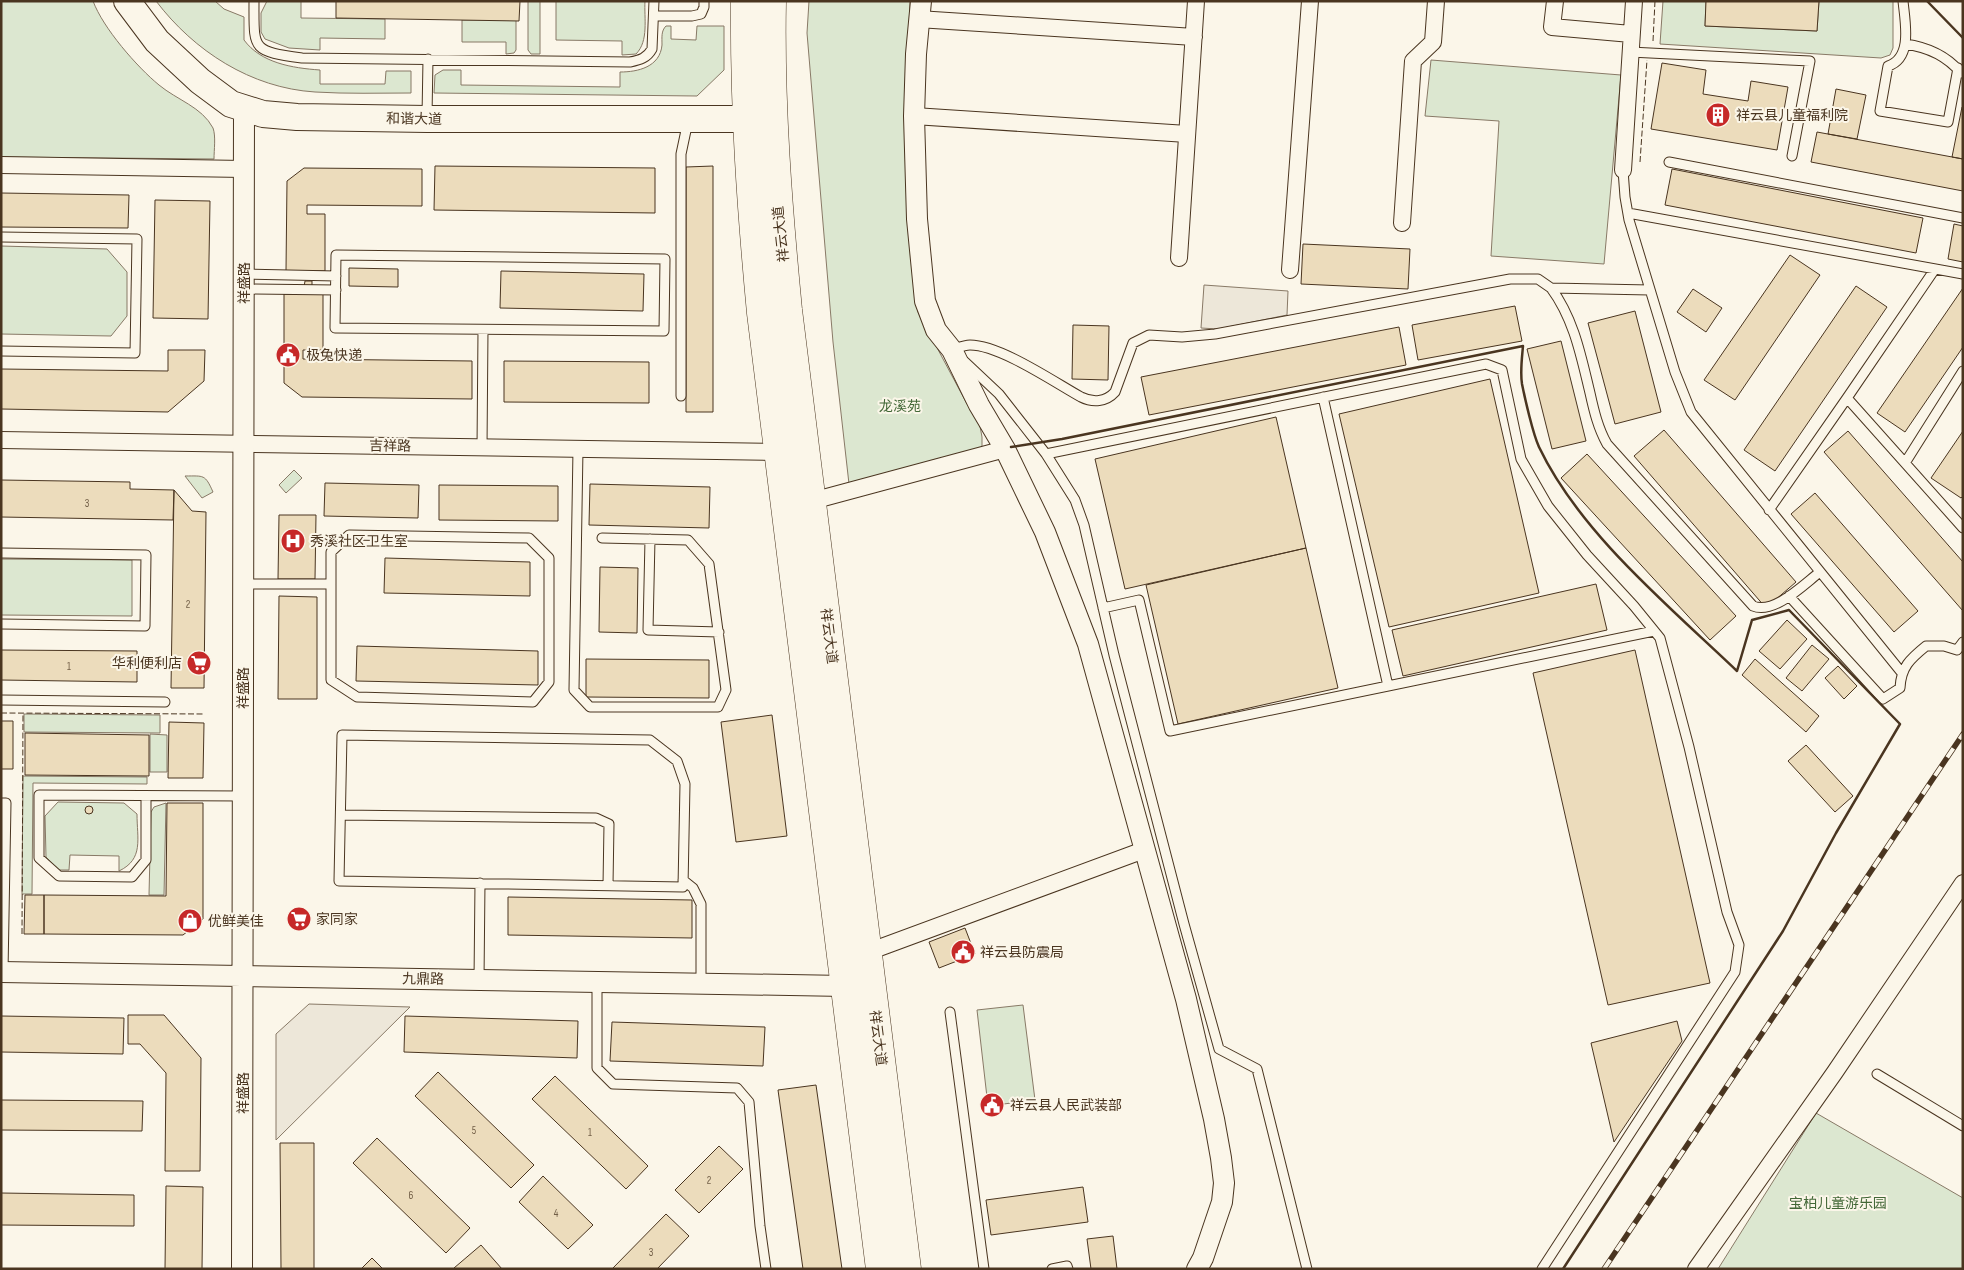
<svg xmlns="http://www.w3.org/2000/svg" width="1964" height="1270" font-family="'Sofia Sans Condensed','Noto Sans SC',sans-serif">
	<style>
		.green { fill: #dce7d0; stroke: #887966 }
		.parking { fill: #ede7d9; stroke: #887966 }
		.building { fill: #ecdcbc; stroke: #4a3520 }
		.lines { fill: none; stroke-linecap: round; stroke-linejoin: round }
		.service-casing { stroke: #4a3520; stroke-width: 11 }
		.minor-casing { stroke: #4a3520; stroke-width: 18 }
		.tertiary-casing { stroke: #4a3520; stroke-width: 22 }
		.primary-casing { stroke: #4a3520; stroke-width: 28 }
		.trunk-casing { stroke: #4a3520; stroke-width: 29 }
		.service { stroke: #fbf6e9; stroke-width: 9 }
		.minor { stroke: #fbf6e9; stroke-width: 16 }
		.tertiary { stroke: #fbf6e9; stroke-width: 20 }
		.primary { stroke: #fbf6e9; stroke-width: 26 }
		.trunk { stroke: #fbf6e9; stroke-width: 28 }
		.rail-casing { stroke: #4a3520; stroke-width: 5.5 }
		.rail { stroke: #fbf6e9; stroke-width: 4; stroke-dasharray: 11; stroke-linecap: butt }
		.fence { stroke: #4a3520; stroke-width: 1; stroke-dasharray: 6 2.5; stroke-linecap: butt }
		.wall { stroke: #4a3520; stroke-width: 2.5 }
		.labels { text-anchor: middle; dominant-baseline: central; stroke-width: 4; stroke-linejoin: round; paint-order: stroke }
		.number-label { font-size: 11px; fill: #725f47 }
		.poi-label { font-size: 14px; fill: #4a3520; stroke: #fbf6e9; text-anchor: start }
		.street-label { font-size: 14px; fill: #4a3520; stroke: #fbf6e9 }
		.park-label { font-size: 14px; fill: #436837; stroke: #fbf6e9 }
	</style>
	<rect width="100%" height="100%" fill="#fbf6e9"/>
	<path class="green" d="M1 1H93C103 28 137 67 159 85 177 100 202 107 213 128 216 136 214 150 214 159L1 157Z
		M156 1H215L224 9 244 17V40C261 63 292 68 320 70V84H385L386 71H411V93C379 93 347 94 315 92 251 88 194 51 156 1Z
		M267 1H301V18L385 19V39L320 38V50L289 48 265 39 261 32V13Z
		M528 1H540V54H531L528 50Z
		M556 1H645C644 18 649 41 636 54L622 55V41L556 40Z
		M809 1H910L905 141 918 312 967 404 979 421 982 437V448L849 484 833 342 807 33Z
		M1663 1H1706L1705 26 1817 31 1819 1H1893V48L1890 55 1881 58 1660 44Z
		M462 20H516V50L514 53 506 54V42H462Z
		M666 26H671V39L696 40 697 26H724V70L697 96 434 93 435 75 443 70H461V85L620 87V72C638 72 660 67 662 45 662 37 661 31 666 26Z
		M1431 60 1621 75 1604 264 1491 256 1499 121 1425 116Z
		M1 246 107 249 127 272V316L111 336 1 334Z
		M294 470 302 478 286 493 279 485Z
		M185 476C204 476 205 474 213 492L202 498Z
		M1 559 132 560V616L1 615Z
		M24 714 160 715V733L24 732Z
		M150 734 167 735V772H150Z
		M23 776 147 777V784L33 783 32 894H22Z
		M58 802 124 803 137 814C137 839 144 859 119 871V856L70 855 69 870H58L46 857 45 816Z
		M166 803 164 895H149L151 812 154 807Z
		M1023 1005 1035 1100 988 1106 977 1010Z
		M1816 1113 1963 1198V1269H1718Z"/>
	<path class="parking" d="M1204 285 1288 291 1287 315 1218 329 1201 328Z
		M309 1004 410 1007 276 1140V1034Z"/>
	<path class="building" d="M336 1H520L519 21 336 18Z
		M1706 1H1819L1817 31 1705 26Z
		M1662 63 1706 70 1703 94 1748 101 1751 81 1788 87 1777 150 1651 129Z
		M1836 89 1866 95 1857 139 1828 134Z
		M1962 107 1963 108V159L1952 157Z
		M1817 132 1963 159V191L1811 162Z
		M435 166 655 168V213L434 210Z
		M713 166V412H686V167Z
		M304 168 422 169V206L307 205V214H325V271H286L287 181Z
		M1672 169 1923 218 1916 253 1665 205Z
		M1 193 129 195 128 228 1 227Z
		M155 200 210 201 208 319 153 318Z
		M1954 224 1963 226V262L1948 259Z
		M1303 244 1410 249 1408 289 1301 284Z
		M1790 255 1820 275 1735 400 1704 380Z
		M349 268 398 269V287L349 286Z
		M501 271 644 274 643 311 500 308Z
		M305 281H312V286L304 287Z
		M1856 286 1887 307 1775 471 1744 450Z
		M1963 288V347L1905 432 1877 413Z
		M1693 289 1722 308 1706 332 1677 312Z
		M284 294H323V350H303V359L472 361V399L302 397 284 383Z
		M1515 306 1522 341 1418 360 1412 325Z
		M1635 311 1661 412 1615 424 1588 323Z
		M1073 325 1109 326 1108 380 1072 379Z
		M1399 327 1406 365 1149 415 1141 377Z
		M1561 341 1586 441 1552 449 1527 349Z
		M168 350H205L204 381 168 412 1 409V369L168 371Z
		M504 361 649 362V403L504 402Z
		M1490 379 1539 593 1389 627 1339 414Z
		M1276 417 1306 548 1125 589 1095 459Z
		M1664 430 1796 582 1766 608 1634 456Z
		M1848 431 1963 562V611L1824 452Z
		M1963 431V496L1961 498 1931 478Z
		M1587 454 1736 616 1710 640 1561 478Z
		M1 480 130 482V489L174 490 173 520 1 517Z
		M325 483 419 485 418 518 324 516Z
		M590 484 710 487 709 528 589 525Z
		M439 485 558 486V521L439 520Z
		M174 490 192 511 206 512 204 688H171Z
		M1815 493 1918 611 1894 632 1791 514Z
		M279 515H316L315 579H278Z
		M1306 548 1338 688 1178 724 1146 585Z
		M385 558 530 562V596L384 593Z
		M600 567 638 568 637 633 599 632Z
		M1596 584 1607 630 1403 676 1392 630Z
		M279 596 317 597V699H278Z
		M1787 620 1807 639 1780 669 1759 651Z
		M1812 645 1829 659 1802 691 1786 678Z
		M357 646 538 651V685L356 681Z
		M1 650 137 651V682L1 680Z
		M1635 650 1710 983 1608 1005 1533 673Z
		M586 659 709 660V698L586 697Z
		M1755 659 1819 716 1806 732 1742 675Z
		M1838 666 1857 686 1844 699 1825 678Z
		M772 715 787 836 736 842 721 722Z
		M1 721H13V769H1Z
		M169 722 204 723 203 778H168Z
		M25 733 149 735V776L25 775Z
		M1806 745 1853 796 1835 812 1788 761Z
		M167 803H203V919L183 935 44 934V895L166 896Z
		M85 810a4 4 0 1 1 8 0a4 4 0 1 1-8 0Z
		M25 895H44V934H24Z
		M508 897 692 900V938L508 935Z
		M965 928 975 954 939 968 929 942Z
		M128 1015H164L201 1058 200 1171H165L166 1073 140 1044H128Z
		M1 1016 124 1018 123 1054 1 1052Z
		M405 1016 578 1021 577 1058 404 1052Z
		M1677 1021 1682 1041 1614 1142 1591 1043Z
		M612 1022 765 1027 763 1066 610 1061Z
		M438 1072 534 1165 511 1188 415 1096Z
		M555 1076 648 1166 626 1189 532 1099Z
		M816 1085 842 1269H803L778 1090Z
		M1 1100 143 1101 142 1131 1 1130Z
		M377 1138 470 1228 446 1253 353 1163Z
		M280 1143H314V1269H281Z
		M719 1146 743 1169 699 1213 675 1190Z
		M543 1176 593 1225 568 1249 519 1202Z
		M166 1186 203 1187 202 1269H165Z
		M1083 1187 1088 1222 991 1235 986 1200Z
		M1 1193 134 1195V1226L1 1225Z
		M666 1214 689 1236 657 1269H612Z
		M1113 1236 1117 1269H1091L1087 1239Z
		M481 1245 502 1269H455L454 1268Z
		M372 1258 383 1269H361Z"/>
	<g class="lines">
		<defs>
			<path id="service" d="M254 1C254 50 251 51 302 58L630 62C640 60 647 58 652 49L654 1
				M1903 1C1905 22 1913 58 1888 66L1880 111 1948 122 1958 68
				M654 16H692L701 14 704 7V1
				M1905 44C1927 47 1947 56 1961 73
				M1630 52 1810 61 1792 156
				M427 116 428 59
				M1669 162 1963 218
				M1623 170 1625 197 1629 220 1675 372 1691 412 1902 673
				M1628 213 1963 274
				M1 237 137 239 135 353 1 351
				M336 255 665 259 664 331 335 328Z
				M244 274 336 276
				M1551 288C1574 319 1581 356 1590 393 1594 411 1598 428 1607 444L1753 606C1774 615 1804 584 1820 572
				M244 289 336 290
				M952 350C958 348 964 345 970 345 1000 345 1054 382 1081 397 1093 403 1106 402 1115 392L1133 343 1149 335 1182 337 1215 334 1510 279H1538L1551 288 1650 290
				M965 362 999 394 1046 454 1075 500 1084 525 1114 655 1184 924 1219 1049 1257 1069 1307 1269
				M681 396V154L688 121
				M1323 397 1388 686 1654 631
				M1847 398 1963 528
				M482 448 483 330
				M578 449 574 690 590 707H718L726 690 709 564 688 540 602 538
				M1046 454 1486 364 1502 370 1521 459 1548 506 1587 555 1634 606 1660 638 1689 747 1727 912 1739 945 1735 972 1542 1269
				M1905 463 1963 371
				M1769 510 1847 398 1935 269
				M349 535 529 538 549 558V682L533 702 357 697 331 680V552Z
				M650 539 648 630 719 632
				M1 553 146 555 145 626 1 624
				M243 584H331
				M1789 596 1883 699 1900 688C1901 667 1910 659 1926 646H1944L1957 650 1963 642
				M1103 608 1139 600 1170 731 1388 686
				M1 700 165 702
				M342 735 650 740 677 761 685 784 683 887 339 881Z
				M146 796V860L132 877 59 876 39 858V795L243 796
				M1 803H6L3 972
				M341 815 596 818 609 824 608 885
				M683 880 693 888 701 904V983
				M479 980 480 883
				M597 982V1068L613 1084 737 1088 749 1102 760 1226 766 1269
				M950 1012 984 1269
				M1877 1074 1963 1126
				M1052 1269 1067 1266 1068 1269"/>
			<path id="minor" d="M1555 1 1552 27 1631 34
				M918 19 1194 37
				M914 116 1187 134
				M1 165 244 169
				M1623 170 1634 1
				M1402 223 1413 61 1433 42 1436 1
				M1179 258 1196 1
				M1290 270 1310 1
				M1 440 779 452
				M812 501 1005 449
				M868 952 1144 850
				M1696 1269 1835 1072 1963 883"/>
			<path id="tertiary" d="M921 1 916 54 914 116 917 219 925 301 936 330 952 350 979 405 1005 449 1045 532 1088 644 1186 999 1214 1119 1221 1158 1224 1183 1222 1202 1203 1258 1197 1269
				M1 972 845 986
				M242 1269 244 107"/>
			<path id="primary" d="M127 1 157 41 200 81 231 104 263 114 297 117 427 119H746"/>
			<path id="trunk" d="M745 1C744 108 751 207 761 313L880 1269
				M772 1C770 105 778 207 788 310L907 1269"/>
		</defs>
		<use href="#service" class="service-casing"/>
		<use href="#minor" class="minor-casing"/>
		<use href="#tertiary" class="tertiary-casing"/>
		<use href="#primary" class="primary-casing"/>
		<use href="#trunk" class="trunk-casing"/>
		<use href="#service" class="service"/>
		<use href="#minor" class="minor"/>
		<use href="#tertiary" class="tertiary"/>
		<use href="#primary" class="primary"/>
		<use href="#trunk" class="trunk"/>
		<defs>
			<path id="rail" d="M1604 1269 1963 734"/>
		</defs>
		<use href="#rail" class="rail-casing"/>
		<use href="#rail" class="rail"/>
		<path class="fence" d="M1653 41 1655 1
			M1640 162 1647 60
			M1 713 204 714
			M22 934 23 713"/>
		<path class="wall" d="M1927 1 1963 38
			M1011 447 1062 439 1523 346C1522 358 1520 372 1522 384 1525 399 1533 434 1539 447 1580 533 1669 606 1737 671L1752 620 1789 610 1900 724 1836 833 1783 931 1563 1269"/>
	</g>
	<defs>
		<symbol id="building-disc" viewBox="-11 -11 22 22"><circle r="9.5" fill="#c62828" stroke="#fbf6e9"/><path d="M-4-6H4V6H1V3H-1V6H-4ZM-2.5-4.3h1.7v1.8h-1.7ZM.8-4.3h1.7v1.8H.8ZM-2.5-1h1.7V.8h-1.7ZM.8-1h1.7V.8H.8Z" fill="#fff"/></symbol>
		<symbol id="civic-disc" viewBox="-11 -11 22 22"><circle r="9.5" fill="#c62828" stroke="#fbf6e9"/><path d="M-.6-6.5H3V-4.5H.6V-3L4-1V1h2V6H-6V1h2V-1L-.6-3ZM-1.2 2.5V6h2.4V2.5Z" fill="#fff"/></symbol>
		<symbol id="hospital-disc" viewBox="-11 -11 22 22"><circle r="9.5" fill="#c62828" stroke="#fbf6e9"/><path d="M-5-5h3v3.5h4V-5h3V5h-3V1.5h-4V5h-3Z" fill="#fff"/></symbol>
		<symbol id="supermarket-disc" viewBox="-11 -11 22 22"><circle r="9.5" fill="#c62828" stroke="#fbf6e9"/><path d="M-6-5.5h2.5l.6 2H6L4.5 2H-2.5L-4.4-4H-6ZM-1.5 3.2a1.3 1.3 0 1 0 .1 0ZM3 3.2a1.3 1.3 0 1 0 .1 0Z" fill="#fff"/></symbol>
		<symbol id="shop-disc" viewBox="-11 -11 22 22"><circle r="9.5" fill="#c62828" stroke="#fbf6e9"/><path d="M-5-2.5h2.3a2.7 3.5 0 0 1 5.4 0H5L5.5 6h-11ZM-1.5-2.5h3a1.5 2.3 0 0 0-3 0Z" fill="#fff"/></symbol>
	</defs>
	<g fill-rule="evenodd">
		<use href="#building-disc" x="1704" y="101" width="28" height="28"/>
		<use href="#civic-disc" x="274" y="341" width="28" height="28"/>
		<use href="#hospital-disc" x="279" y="527" width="28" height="28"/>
		<use href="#supermarket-disc" x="185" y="649" width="28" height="28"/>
		<use href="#supermarket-disc" x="285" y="905" width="28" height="28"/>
		<use href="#shop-disc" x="176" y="907" width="28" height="28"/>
		<use href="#civic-disc" x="949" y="938" width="28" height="28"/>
		<use href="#civic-disc" x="978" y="1091" width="28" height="28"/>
	</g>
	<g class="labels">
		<g class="number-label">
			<text x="87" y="503">3</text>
			<text x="188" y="604">2</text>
			<text x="69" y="666">1</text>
			<text x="474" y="1130">5</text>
			<text x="590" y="1132">1</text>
			<text x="709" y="1180">2</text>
			<text x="411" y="1195">6</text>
			<text x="556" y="1213">4</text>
			<text x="651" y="1252">3</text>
		</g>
		<g class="poi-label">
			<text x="1736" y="115">祥云县儿童福利院</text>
			<text x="306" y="355">极兔快递</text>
			<text x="310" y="541">秀溪社区卫生室</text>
			<text x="182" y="663" text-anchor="end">华利便利店</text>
			<text x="316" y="919">家同家</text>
			<text x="208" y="921">优鲜美佳</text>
			<text x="980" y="952">祥云县防震局</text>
			<text x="1010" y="1105">祥云县人民武装部</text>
		</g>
		<g class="street-label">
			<text transform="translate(414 119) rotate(1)">和谐大道</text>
			<text transform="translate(781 234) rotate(-96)">祥云大道</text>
			<text transform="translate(244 283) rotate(-90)">祥盛路</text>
			<text transform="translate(390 446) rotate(1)">吉祥路</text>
			<text transform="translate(829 636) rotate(83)">祥云大道</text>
			<text transform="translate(243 688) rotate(-90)">祥盛路</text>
			<text transform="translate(423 979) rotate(1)">九鼎路</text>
			<text transform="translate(878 1038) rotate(83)">祥云大道</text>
			<text transform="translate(243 1093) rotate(-90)">祥盛路</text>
		</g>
		<g class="park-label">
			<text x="900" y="406">龙溪苑</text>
			<text x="1838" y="1203">宝柏儿童游乐园</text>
		</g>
	</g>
	<rect width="1964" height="1270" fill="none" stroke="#4a3520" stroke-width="5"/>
</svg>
